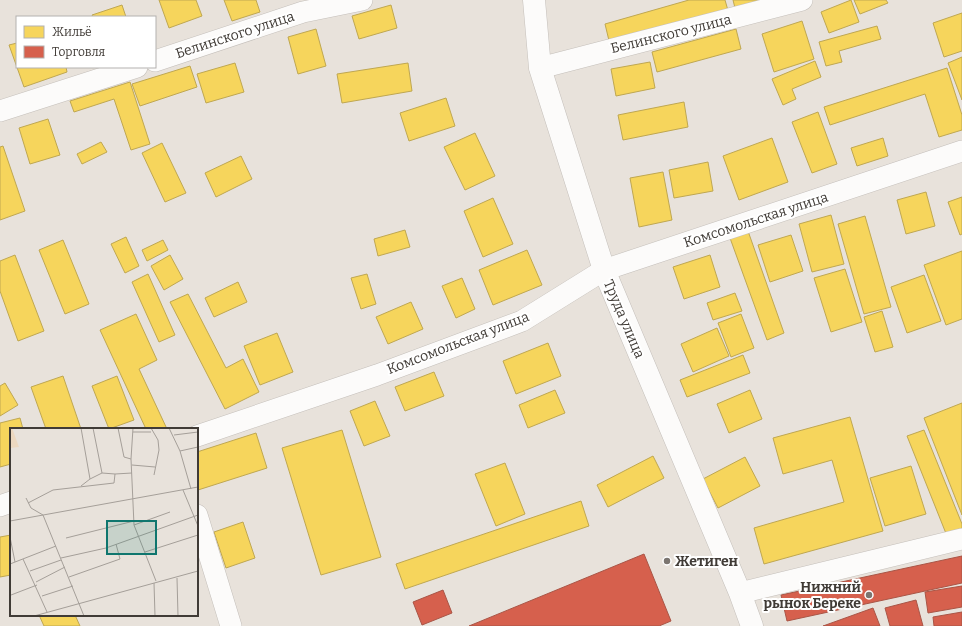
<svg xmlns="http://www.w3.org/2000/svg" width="962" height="626" font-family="Bitter,serif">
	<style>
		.homes { fill: #f6d55c; stroke: #bfa751 }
		.shops { fill: #d6604d; stroke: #a95546 }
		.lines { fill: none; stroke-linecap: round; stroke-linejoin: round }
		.minor-casing { stroke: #c4bfba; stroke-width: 22 }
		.tertiary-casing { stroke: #c4bfba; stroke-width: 23 }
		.minor { stroke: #fcfbfa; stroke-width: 21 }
		.tertiary { stroke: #fcfbfa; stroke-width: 22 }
		.poi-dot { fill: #7b7570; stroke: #fff; stroke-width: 1.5 }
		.labels { text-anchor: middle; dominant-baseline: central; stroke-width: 4; stroke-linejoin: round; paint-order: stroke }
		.street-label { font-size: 14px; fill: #403b36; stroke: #fff }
		.poi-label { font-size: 14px; font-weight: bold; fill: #403b36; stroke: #fff; text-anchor: start }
		.inset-road { fill: none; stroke: #a59f99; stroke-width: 1 }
		.view { fill: #0f766e; fill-opacity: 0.15; stroke: #0f766e; stroke-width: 2 }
		.inset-edge { fill: none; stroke: #403b36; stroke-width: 2 }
	</style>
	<rect width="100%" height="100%" fill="#e8e2db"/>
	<path class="homes" d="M159 0H196L202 16 169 28Z
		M224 0H256L260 12 232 21Z
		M689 0H725L729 14 611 49 605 24Z
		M733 0H775L736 12Z
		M851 0 859 22 829 33 821 12Z
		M854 0H886L888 3 860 14Z
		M122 5 126 17H93L92 15Z
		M391 5 397 28 359 39 352 16Z
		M962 13V51L944 57 933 23Z
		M802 21 814 59 774 72 762 34Z
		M877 26 881 39 839 51 842 62 826 66 819 42Z
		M316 29 326 66 298 74 288 37Z
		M736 29 741 49 657 72 652 52Z
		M17 43V67H66L67 72 24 87 9 45Z
		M962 57V100L948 63Z
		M815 61 821 77 792 89 796 99 783 105 772 79Z
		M650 62 655 88 616 96 611 69Z
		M235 63 244 92 206 103 197 74Z
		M408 63 412 91 342 103 337 74Z
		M190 66 197 87 140 106 132 84Z
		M947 68 962 115V130L939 137 925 94 830 125 824 107Z
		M130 82 150 144 131 150 114 99 74 112 70 101Z
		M446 98 455 126 409 141 400 113Z
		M684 102 688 127 623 140 618 115Z
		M818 112 837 164 812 173 792 122Z
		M48 119 60 155 30 164 19 128Z
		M475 133 495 176 465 190 444 147Z
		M772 138 788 182 739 200 723 156Z
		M883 138 888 156 857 166 851 148Z
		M101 142 107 152 82 164 77 154Z
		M162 143 186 193 165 202 142 153Z
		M3 146 25 211 0 220V147Z
		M241 156 252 179 216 197 205 173Z
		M708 162 713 191 674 198 669 170Z
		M663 172 672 220 639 227 630 178Z
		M926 192 935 226 906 234 897 200Z
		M962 197V234L960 235 948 202Z
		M493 198 513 244 483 257 464 211Z
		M831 215 844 264 812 272 799 224Z
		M865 216 891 307 864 314 838 224Z
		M405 230 410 247 378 256 374 239Z
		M748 231 784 333 767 340 730 238Z
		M791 235 803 271 770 282 758 245Z
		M126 237 139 266 125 273 111 244Z
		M63 240 89 304 65 314 39 250Z
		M163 240 168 250 147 261 142 250Z
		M527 250 542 285 493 305 479 270Z
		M962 251V319L946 325 924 265Z
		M15 255 44 331 18 341 0 291V261Z
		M170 255 183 279 164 290 151 266Z
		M710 255 720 287 684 299 673 267Z
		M845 269 862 322 831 332 814 278Z
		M148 274 175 335 159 342 132 282Z
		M367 274 376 304 361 309 351 278Z
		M924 275 941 321 907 333 891 287Z
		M462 278 475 309 456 318 442 286Z
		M238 282 247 302 214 317 205 298Z
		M735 293 742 311 713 320 707 303Z
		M188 294 226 368 243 359 259 392 225 409 170 302Z
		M411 302 423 329 388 344 376 317Z
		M882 311 893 347 875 352 864 317Z
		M136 314 157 360 139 369 167 429H146L100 330Z
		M741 314 754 348 731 357 718 323Z
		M717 328 729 356 693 372 681 344Z
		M277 333 293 372 260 385 244 346Z
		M548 343 561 376 516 394 503 361Z
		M743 355 750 373 687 397 680 380Z
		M434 372 444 396 405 411 395 387Z
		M63 376 81 429H46L31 387Z
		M117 376 134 420 109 429 92 386Z
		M5 383 18 405 0 416V386Z
		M555 390 565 413 528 428 519 405Z
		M750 390 762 419 729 433 717 404Z
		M375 401 390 436 364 446 350 411Z
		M962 403V515L924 418Z
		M850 417 883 531 764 564 754 528 844 502 832 460 783 474 773 438Z
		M20 418 23 429H11V464L0 467V423Z
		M342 430 381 557 321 575 282 448Z
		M924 430 962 524V536L949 541 907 436Z
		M256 433 267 468 198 490 197 452Z
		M653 456 664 478 608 507 597 485Z
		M745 457 760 486 718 508 703 479Z
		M505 463 525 514 496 526 475 474Z
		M911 466 926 514 885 526 870 478Z
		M581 501 589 526 405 589 396 564Z
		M243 522 255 558 226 568 214 532Z
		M11 535V575L0 577V537Z
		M39 615H75L80 626H44Z"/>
	<path class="shops" d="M644 554 671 621 659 626H469Z
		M962 556V583L787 621 781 595Z
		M962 586V607L928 613 925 592Z
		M443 590 452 613 422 625 413 602Z
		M916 600 923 626H890L885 608Z
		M873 608 880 626H823Z
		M962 612V626H934L933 617Z"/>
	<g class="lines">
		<defs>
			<path id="minor" d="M155 61 303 12 362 0
				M540 68 802 0
				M0 111 137 67
				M197 436 377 375 522 321 604 270 962 151
				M0 506 11 502
				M197 515 231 626
				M740 593 962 539"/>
			<path id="tertiary" d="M534 0 540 68 604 270 740 593 752 626"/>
		</defs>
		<use href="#minor" class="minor-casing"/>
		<use href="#tertiary" class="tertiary-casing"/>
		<use href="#minor" class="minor"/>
		<use href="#tertiary" class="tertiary"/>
	</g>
	<g class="poi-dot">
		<circle cx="667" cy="561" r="4"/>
		<circle cx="869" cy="595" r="4"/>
	</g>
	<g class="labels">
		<g class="street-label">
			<text transform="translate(671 34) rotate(-14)">Белинского улица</text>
			<text transform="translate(235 35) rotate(-18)">Белинского улица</text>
			<text transform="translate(756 220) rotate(-18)">Комсомольская улица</text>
			<text transform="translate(624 319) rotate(67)">Труда улица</text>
			<text transform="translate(458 343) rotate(-21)">Комсомольская улица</text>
		</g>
		<g class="poi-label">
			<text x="675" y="561">Жетиген</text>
			<text x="861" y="587" text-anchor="end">Нижний<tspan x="861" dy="16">рынок Береке</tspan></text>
		</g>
	</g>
	<g transform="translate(10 428)">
		<rect width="188" height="188" fill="#e8e2db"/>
		<path d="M0 0H2L9 19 0 20Z" fill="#ecd8c0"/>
		<path class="inset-road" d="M71 0 80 51 71 58M108 0 114 29 121 31M123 0 121 31 124 97 146 153M141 0 148 12 149 22 144 47M159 0 170 23 181 61M123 4H141M164 7 188 4M170 23 188 19M122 37 145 39M92 45 105 46M80 51 92 45 83 0M173 62 188 98M16 70 21 80 33 87 74 188M18 75 43 62 104 55 105 46 122 45M0 93 188 59M124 97 160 84M0 109 5 134M56 110 124 93M135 124 188 107M51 130 96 120 188 87M13 131 37 184M0 136 46 118M20 143 51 132M59 149 110 131 106 116M167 150 168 188M26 154 55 139M144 155 145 188M1 167 27 157M32 168 63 158M24 188 188 143"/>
		<path class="view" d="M97 93H146V126H97Z"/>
		<rect width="188" height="188" class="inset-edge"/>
	</g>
	<rect x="16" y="16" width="140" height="52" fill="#ffffff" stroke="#b3b1af"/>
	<rect x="24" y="26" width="20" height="12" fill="#f6d55c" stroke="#b3b1af"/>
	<text x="52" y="36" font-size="12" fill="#403b36">Жильё</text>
	<rect x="24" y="46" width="20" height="12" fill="#d6604d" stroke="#b3b1af"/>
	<text x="52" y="56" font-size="12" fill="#403b36">Торговля</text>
</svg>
